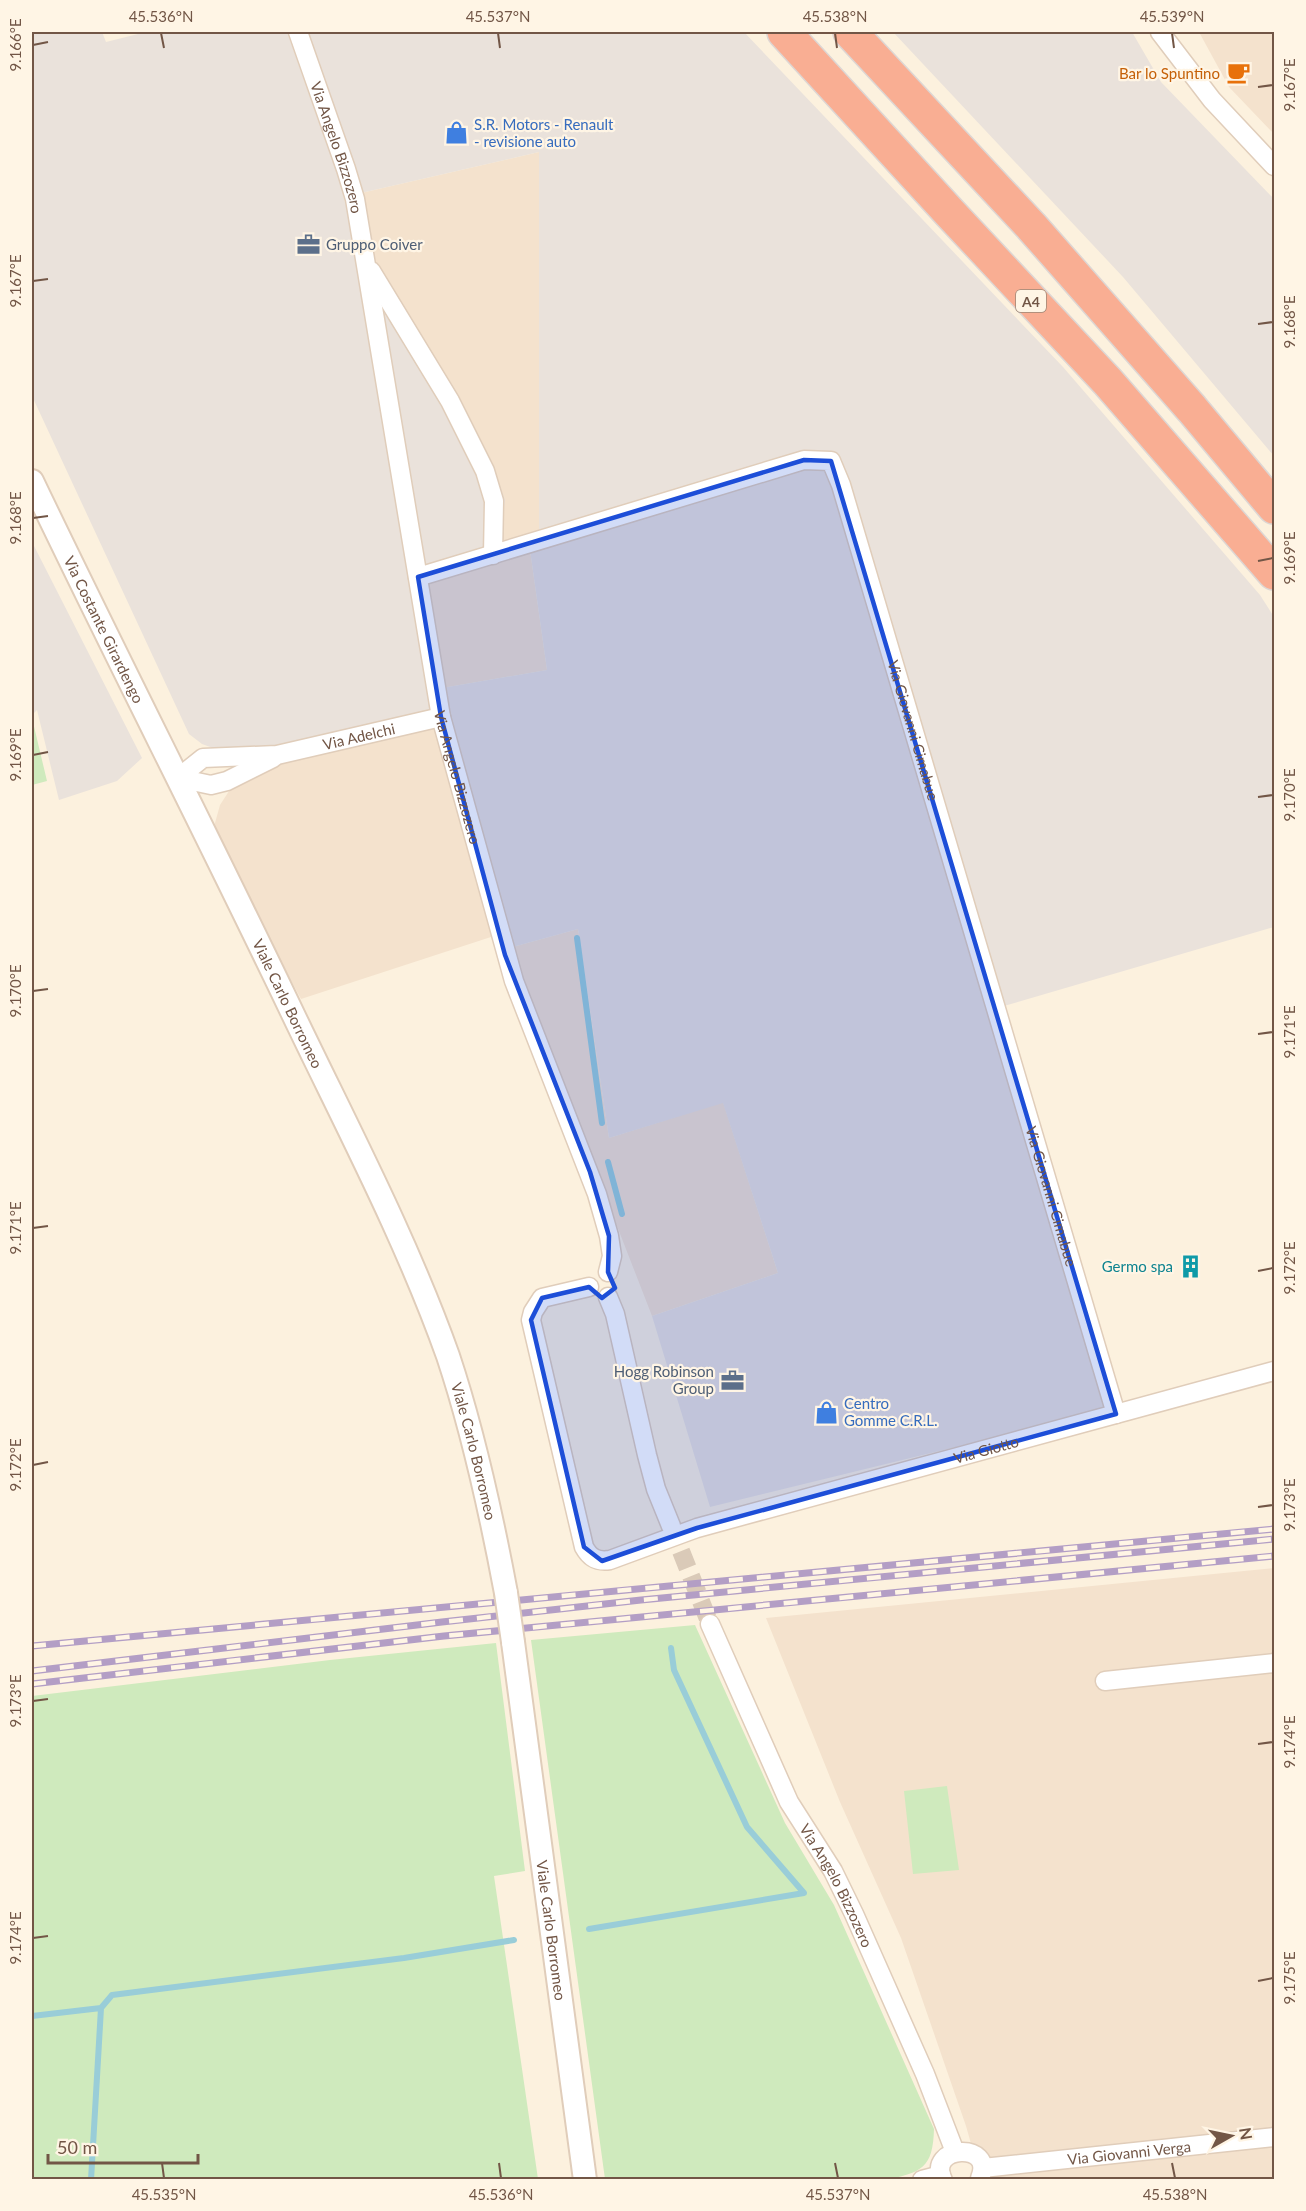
<svg xmlns="http://www.w3.org/2000/svg" width="1306" height="2211" font-family="Lato,sans-serif">
	<style>
		.residential { fill: #f4e2cd }
		.industrial { fill: #eae2db }
		.green { fill: #cfeabd }
		.lines { fill: none; stroke-linecap: round; stroke-linejoin: round }
		.stream { stroke: #99cdd8; stroke-width: 6 }
		.minor-tunnel { stroke: #dacab8; stroke-width: 18; stroke-dasharray: 18 9; stroke-linecap: butt }
		.minor-casing { stroke: #e0cdba; stroke-width: 21 }
		.tertiary-casing { stroke: #e0cdba; stroke-width: 26 }
		.motorway-casing { stroke: #ddd6d3; stroke-width: 36 }
		.minor { stroke: #fff; stroke-width: 18 }
		.tertiary { stroke: #fff; stroke-width: 22 }
		.motorway { stroke: #f9ae93; stroke-width: 33 }
		.rail-casing { stroke: #b39ec5; stroke-width: 7 }
		.rail { stroke: #fff5e5; stroke-width: 4.5; stroke-dasharray: 14; stroke-linecap: butt }
		.tertiary-bridge-casing { stroke: #e0cdba; stroke-width: 26; stroke-linecap: butt }
		.tertiary-bridge { stroke: #fff; stroke-width: 22 }
		.marked { fill: #1d4ed8; fill-opacity: 0.2; stroke: #1d4ed8; stroke-width: 4.5; stroke-linejoin: round }
		.ticks { fill: none; stroke: #725646; stroke-width: 2 }
		.labels { text-anchor: middle; dominant-baseline: central; stroke-width: 4.5; stroke-linejoin: round; paint-order: stroke }
		.shield { fill: #fff5e5; stroke: #9c8676; stroke-width: 1.5 }
		.shield-label { font-size: 14px; font-weight: bold; fill: #725646 }
		.food-label { font-size: 15px; fill: #c56008; stroke: #fff5e5; text-anchor: end }
		.shop-label { font-size: 15px; fill: #366cbe; stroke: #fff5e5; text-anchor: start }
		.street-label { font-size: 15px; fill: #725646; stroke: #fff5e5 }
		.service-label { font-size: 15px; fill: #4e5e75; stroke: #fff5e5; text-anchor: start }
		.culture-label { font-size: 15px; fill: #0d838f; stroke: #fff5e5; text-anchor: end }
		.neatline { fill: none; stroke: #725646; stroke-width: 2 }
		.ticks-label { font-size: 15px; text-anchor: middle; fill: #725646 }
	</style>
	<rect width="100%" height="100%" fill="#fcf1de"/>
	<path class="residential" d="M1199 32H1274V134L1229 87Z
		M539 152V532L499 545 493 466 374 259 361 193Z
		M530 550 547 670 442 688 426 582Z
		M435 726 494 936 301 999 216 841 215 823 220 805 231 788 276 763Z
		M578 929 609 1138 723 1102 778 1273 652 1316 509 948Z
		M1274 1568V2179H981L966 2126 901 1938 840 1802 766 1618Z"/>
	<path class="industrial" d="M32 32H102L106 42 146 32H287L339 179 360 261 374 259 493 466 505 500 499 545 409 573 431 712 275 750 221 751 202 744 189 734 32 396Z
		M306 32H744L1063 367 1260 595 1274 617V927L1004 1006 833 459 539 532V152L361 193Z
		M893 32H1132L1161 82 1274 199V456L1123 277Z
		M803 467 828 468 1107 1410 710 1507 652 1316 778 1273 723 1103 609 1138 578 929 509 948 442 688 547 670 530 550Z
		M32 542 142 758 117 781 59 800 37 710 32 715Z"/>
	<path class="green" d="M32 718 47 781 32 785Z
		M695 1625 785 1823 834 1905 934 2129C933 2169 921 2172 886 2180L605 2179 531 1640Z
		M496 1643 525 1871 494 1876 538 2179H32V1696L330 1660Z
		M947 1786 959 1870 913 1874 904 1791Z"/>
	<g class="lines">
		<path class="stream" d="M577 938 602 1123
			M608 1162 622 1214
			M589 1929 804 1893 747 1827 674 1670 671 1648
			M32 2016 101 2008
			M91 2180 101 2008 112 1995 404 1958 514 1940"/>
		<path class="minor-tunnel" d="M671 1526 710 1624"/>
		<defs>
			<g id="minor">
				<path id="s1" d="M298 32 346 169 355 199 441 717 514 981 597 1194 609 1236 612 1256 608 1272"/>
				<path d="M1160 32 1212 100 1274 166"/>
				<path d="M371 271 450 401 485 471 494 501 493 555"/>
				<path id="s2" d="M418 577 804 460 831 461 841 485 1116 1414"/>
				<path id="s3" d="M178 778 203 758 277 755 441 717"/>
				<path d="M178 778 211 785 227 781 273 758"/>
				<path id="s4" d="M589 1287 542 1298 533 1312 531 1320 584 1547C590 1558 597 1562 610 1560L697 1528 1274 1371"/>
				<path d="M608 1297 615 1314 647 1455 656 1489 671 1526"/>
				<path id="s5" d="M710 1624 789 1802 833 1871 854 1914 925 2074 955 2152"/>
				<path d="M1105 1681 1274 1663"/>
				<path id="s6" d="M983 2168 1274 2137"/>
				<path d="M922 2180 941 2175"/>
				<path d="M943 2180C925 2145 996 2141 980 2178"/>
			</g>
			<g id="tertiary">
				<path id="s7" d="M32 481C117 659 207 834 292 1012 346 1125 406 1238 448 1356 474 1434 491 1513 506 1593"/>
				<path id="s8" d="M513 1642 585 2180"/>
			</g>
			<path id="motorway" d="M784 32 949 212 1108 382 1274 573
				M850 32 1031 226 1192 409 1274 507"/>
		</defs>
		<use href="#minor" class="minor-casing"/>
		<use href="#tertiary" class="tertiary-casing"/>
		<use href="#motorway" class="motorway-casing"/>
		<use href="#minor" class="minor"/>
		<use href="#tertiary" class="tertiary"/>
		<use href="#motorway" class="motorway"/>
		<defs>
			<path id="rail" d="M32 1646 1274 1529
				M32 1671 442 1622 641 1600 1274 1539
				M32 1684 444 1636 1274 1556"/>
		</defs>
		<use href="#rail" class="rail-casing"/>
		<use href="#rail" class="rail"/>
		<defs>
			<path id="tertiary-bridge" d="M506 1593 513 1642"/>
		</defs>
		<use href="#tertiary-bridge" class="tertiary-bridge-casing"/>
		<use href="#tertiary-bridge" class="tertiary-bridge"/>
	</g>
	<path class="marked" d="M804 460 831 461 1116 1414 697 1528 602 1561 584 1547 531 1320 542 1298 589 1287 602 1298 615 1288 608 1272 609 1236 590 1172 505 955 441 717 418 577Z"/>
	<path class="ticks" d="M161 33 164 48M498 33 500 48M835 33 837 48M1172 33 1174 48M33 45 48 42M1258 87 1273 85M33 281 48 279M1258 324 1273 322M33 518 48 516M1258 561 1273 558M33 755 48 752M1258 797 1273 795M33 991 48 989M1258 1034 1273 1032M33 1228 48 1226M1258 1271 1273 1268M33 1465 48 1462M1258 1507 1273 1505M33 1701 48 1699M1258 1744 1273 1742M33 1938 48 1936M1258 1981 1273 1978M162 2163 164 2178M499 2163 501 2178M835 2163 838 2178M1172 2163 1175 2178"/>
	<defs>
		<symbol id="cafe-bare" viewBox="-9 -9 18 18"><path d="M-5.5-4.5H6V0H3Q3 3.5 0 3.5H-2.5Q-5.5 3.5-5.5 0ZM3-3.2v2h1.7v-2ZM-6 4.5H4V6H-6Z" fill="#e8710a" stroke="#fff5e5" stroke-width="2.5" paint-order="stroke"/></symbol>
		<symbol id="shop-bare" viewBox="-9 -9 18 18"><path d="M-5-2.5h2.3a2.7 3.5 0 0 1 5.4 0H5L5.5 6h-11ZM-1.5-2.5h3a1.5 2.3 0 0 0-3 0Z" fill="#3f7fe0" stroke="#fff5e5" stroke-width="2.5" paint-order="stroke"/></symbol>
		<symbol id="office-bare" viewBox="-9 -9 18 18"><path d="M-6-3h4V-5.5h4V-3h4V5H-6ZM-1-4.5V-3h2v-1.5ZM-6 0V1H6V0Z" fill="#5c6f8a" stroke="#fff5e5" stroke-width="2.5" paint-order="stroke"/></symbol>
		<symbol id="building-bare" viewBox="-9 -9 18 18"><path d="M-4-6H4V6H1V3H-1V6H-4ZM-2.5-4.3h1.7v1.8h-1.7ZM.8-4.3h1.7v1.8H.8ZM-2.5-1h1.7V.8h-1.7ZM.8-1h1.7V.8H.8Z" fill="#0f9aa8" stroke="#fff5e5" stroke-width="2.5" paint-order="stroke"/></symbol>
	</defs>
	<g fill-rule="evenodd">
		<use href="#cafe-bare" x="1222" y="56" width="33" height="33"/>
		<use href="#shop-bare" x="440" y="116" width="33" height="33"/>
		<use href="#office-bare" x="292" y="228" width="33" height="33"/>
		<use href="#building-bare" x="1174" y="1250" width="33" height="33"/>
		<use href="#office-bare" x="716" y="1364" width="33" height="33"/>
		<use href="#shop-bare" x="810" y="1396" width="33" height="33"/>
	</g>
	<g class="labels">
		<rect class="shield" x="1016" y="290" width="30" height="22" rx="4.5"/>
		<g class="shield-label">
			<text x="1031" y="301">A4</text>
		</g>
		<g class="food-label">
			<text x="1220" y="73">Bar lo Spuntino</text>
		</g>
		<g class="shop-label">
			<text x="474" y="124">S.R. Motors - Renault<tspan x="474" dy="17">- revisione auto</tspan></text>
			<text x="844" y="1403">Centro<tspan x="844" dy="17">Gomme C.R.L.</tspan></text>
		</g>
		<g class="street-label">
			<text stroke="none"><textPath href="#s1" startOffset="122">Via Angelo Bizzozero</textPath></text>
			<text stroke="none"><textPath href="#s7" startOffset="165">Via Costante Girardengo</textPath></text>
			<text stroke="none"><textPath href="#s2" startOffset="712">Via Giovanni Cimabue</textPath></text>
			<text stroke="none"><textPath href="#s3" startOffset="190">Via Adelchi</textPath></text>
			<text stroke="none"><textPath href="#s1" startOffset="764">Via Angelo Bizzozero</textPath></text>
			<text stroke="none"><textPath href="#s7" startOffset="582">Viale Carlo Borromeo</textPath></text>
			<text stroke="none"><textPath href="#s2" startOffset="1198">Via Giovanni Cimabue</textPath></text>
			<text stroke="none"><textPath href="#s4" startOffset="730">Via Giotto</textPath></text>
			<text stroke="none"><textPath href="#s7" startOffset="1068">Viale Carlo Borromeo</textPath></text>
			<text stroke="none"><textPath href="#s5" startOffset="291">Via Angelo Bizzozero</textPath></text>
			<text stroke="none"><textPath href="#s8" startOffset="291">Viale Carlo Borromeo</textPath></text>
			<text stroke="none"><textPath href="#s6" startOffset="147">Via Giovanni Verga</textPath></text>
		</g>
		<g class="service-label">
			<text x="326" y="244">Gruppo Coiver</text>
			<text x="714" y="1371" text-anchor="end">Hogg Robinson<tspan x="714" dy="17">Group</tspan></text>
		</g>
		<g class="culture-label">
			<text x="1173" y="1266">Germo spa</text>
		</g>
	</g>
	<rect width="1306" height="2211" fill="none" stroke="#fff5e5" stroke-width="66"/>
	<g transform="translate(1231 2136) rotate(81)" stroke="#fff5e5" stroke-width="4.5" paint-order="stroke">
	<path d="M0-4.5L10 22L0 15L-10 22Z" fill="#725646"/>
	<text y="-9" font-size="16" font-weight="bold" text-anchor="middle" fill="#725646">N</text>
	</g>
	<path d="M48 2154v9h150v-9" fill="none" stroke="#725646" stroke-width="3"/>
	<text x="57" y="2154" font-size="18" fill="#725646" stroke="#fff5e5" stroke-width="4.5" paint-order="stroke">50 m</text>
	<rect x="33" y="33" width="1240" height="2145" class="neatline"/>
	<g class="ticks-label">
		<text x="161" y="22">45.536°N</text>
		<text x="498" y="22">45.537°N</text>
		<text x="835" y="22">45.538°N</text>
		<text x="1172" y="22">45.539°N</text>
		<text transform="translate(16 45) rotate(-90)" y="5">9.166°E</text>
		<text transform="translate(1290 85) rotate(-90)" y="5">9.167°E</text>
		<text transform="translate(16 281) rotate(-90)" y="5">9.167°E</text>
		<text transform="translate(1290 322) rotate(-90)" y="5">9.168°E</text>
		<text transform="translate(16 518) rotate(-90)" y="5">9.168°E</text>
		<text transform="translate(1290 558) rotate(-90)" y="5">9.169°E</text>
		<text transform="translate(16 755) rotate(-90)" y="5">9.169°E</text>
		<text transform="translate(1290 795) rotate(-90)" y="5">9.170°E</text>
		<text transform="translate(16 991) rotate(-90)" y="5">9.170°E</text>
		<text transform="translate(1290 1032) rotate(-90)" y="5">9.171°E</text>
		<text transform="translate(16 1228) rotate(-90)" y="5">9.171°E</text>
		<text transform="translate(1290 1268) rotate(-90)" y="5">9.172°E</text>
		<text transform="translate(16 1465) rotate(-90)" y="5">9.172°E</text>
		<text transform="translate(1290 1505) rotate(-90)" y="5">9.173°E</text>
		<text transform="translate(16 1701) rotate(-90)" y="5">9.173°E</text>
		<text transform="translate(1290 1742) rotate(-90)" y="5">9.174°E</text>
		<text transform="translate(16 1938) rotate(-90)" y="5">9.174°E</text>
		<text transform="translate(1290 1978) rotate(-90)" y="5">9.175°E</text>
		<text x="164" y="2200">45.535°N</text>
		<text x="501" y="2200">45.536°N</text>
		<text x="838" y="2200">45.537°N</text>
		<text x="1175" y="2200">45.538°N</text>
	</g>
</svg>
